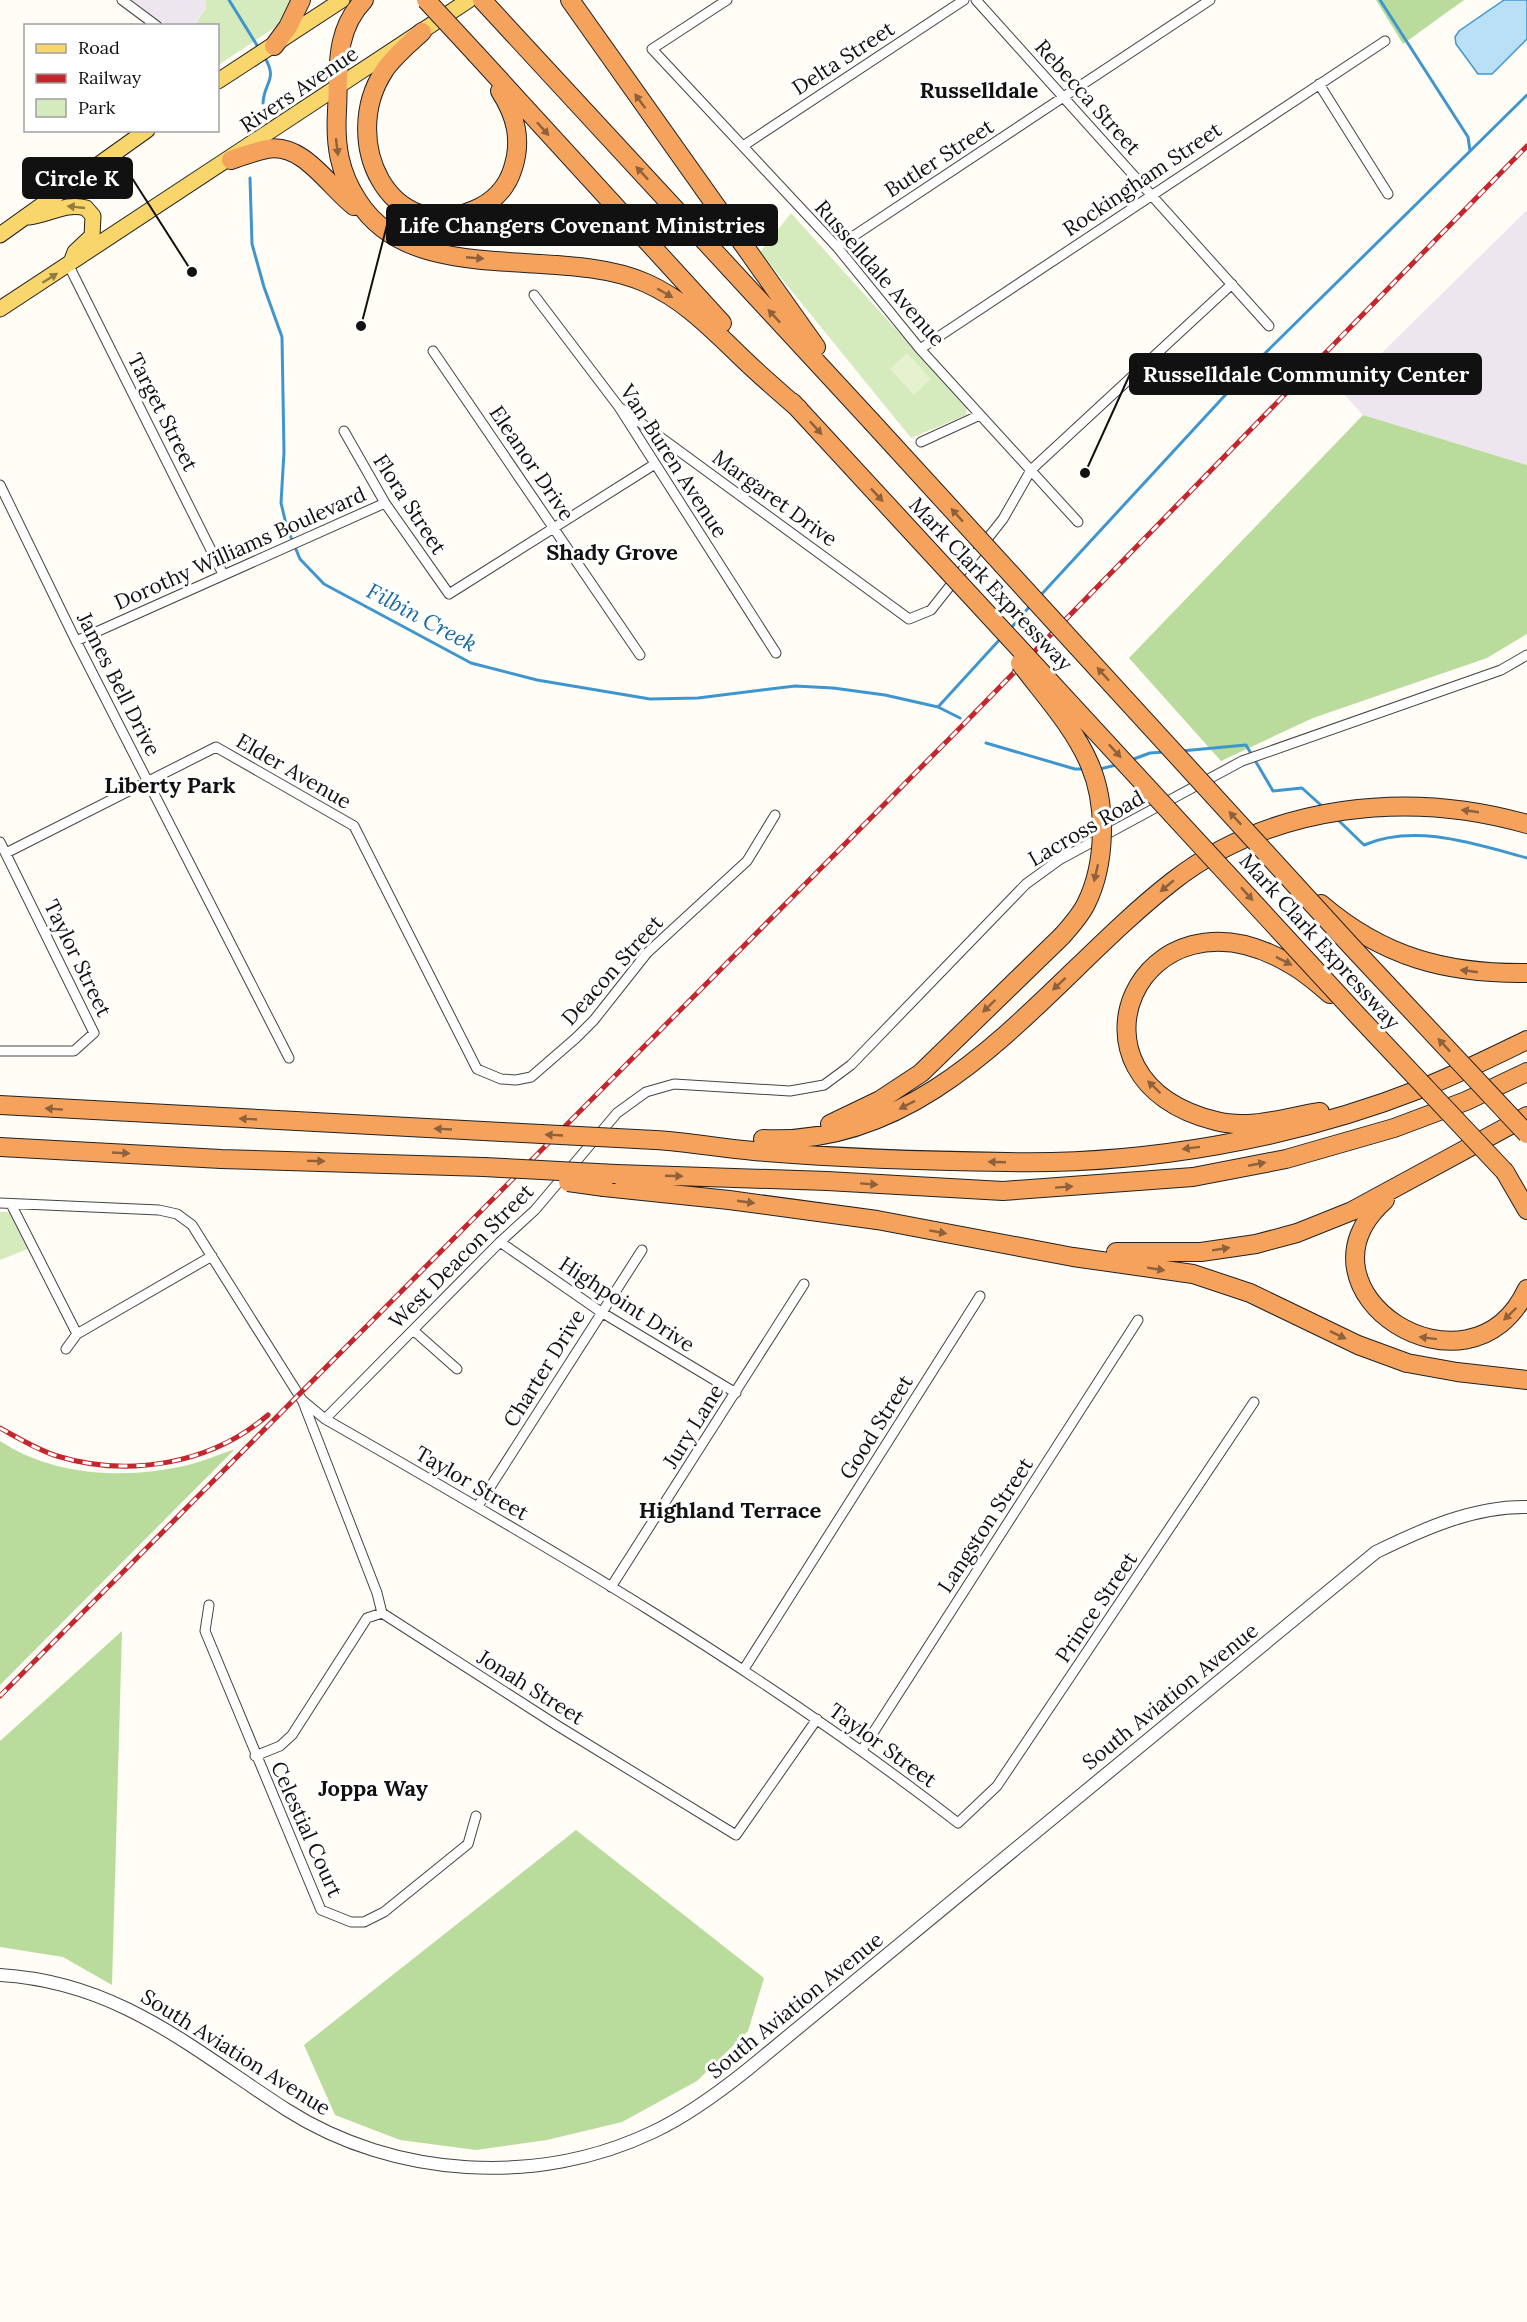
<svg xmlns="http://www.w3.org/2000/svg" width="1527" height="2322" font-family="Lora,serif">
	<style>
		.industrial { fill: #eee6ef }
		.green { fill: #d5ebbd }
		.forest { fill: #b9dc9c }
		.pitch { fill: #e6f2cf }
		.water { fill: #b9e0f7; stroke: #3f96cf; stroke-width: 1.5 }
		.lines { fill: none; stroke-linecap: round; stroke-linejoin: round }
		.stream { stroke: #3f96cf; stroke-width: 3 }
		.minor-casing { stroke: #444; stroke-width: 11 }
		.tertiary-casing { stroke: #444; stroke-width: 14 }
		.primary-casing { stroke: #222; stroke-width: 17 }
		.motorway-casing { stroke: #222; stroke-width: 20 }
		.minor { stroke: #fff; stroke-width: 9 }
		.tertiary { stroke: #fff; stroke-width: 12 }
		.primary { stroke: #f9d66b; stroke-width: 15 }
		.motorway { stroke: #f5a25d; stroke-width: 18 }
		.rail-casing { stroke: #c4262e; stroke-width: 5 }
		.rail { stroke: #fff; stroke-width: 3; stroke-dasharray: 9; stroke-linecap: butt }
		.motorway-bridge-casing { stroke: #222; stroke-width: 20; stroke-linecap: butt }
		.motorway-bridge { stroke: #f5a25d; stroke-width: 18 }
		.oneway { fill: #8e613b }
		.oneway2 { fill: #917d42 }
		.labels { text-anchor: middle; dominant-baseline: central; stroke-width: 6; stroke-linejoin: round; paint-order: stroke }
		.street-label { font-size: 21px; fill: #111; stroke: #fff }
		.neighbourhood-label { font-size: 22px; font-weight: bold; fill: #111; stroke: #fff }
		.water-label { font-size: 22px; font-style: italic; fill: #1768a6; stroke: #fff }
		.leader { fill: none; stroke: #111; stroke-width: 2 }
		.callout-dot { fill: #111; stroke: #fff; stroke-width: 2 }
		.callout { fill: #111; stroke: #111; stroke-width: 2 }
		.callout-label { font-size: 22px; text-anchor: middle; font-weight: bold; fill: #fff }
	</style>
	<rect width="100%" height="100%" fill="#fffdf5"/>
	<path class="industrial" d="M130 0H205L206 8 194 25H166Z
		M1527 210V465L1363 415 1342 392Z"/>
	<path class="green" d="M205 0H293L283 22 220 64 218 62V26H194L206 8Z
		M791 213 967 408 966 415 911 438 760 252Z
		M0 1212H15L33 1247 0 1260Z"/>
	<path class="forest" d="M1376 0H1464L1403 44Z
		M1363 415 1527 465V634L1487 658 1313 718 1221 761 1129 658Z
		M0 1441C50 1474 115 1479 174 1468 194 1465 215 1456 235 1449L0 1685Z
		M122 1631 112 1985 63 1957 0 1947V1741Z
		M576 1830 764 1978 748 2031 697 2081 622 2122 547 2140 476 2150 400 2140 335 2115 304 2045Z"/>
	<path class="pitch" d="M907 353 931 379 914 395 890 369Z"/>
	<path class="water" d="M1504 0H1527V39L1492 74H1478L1456 44 1455 37 1459 31Z"/>
	<g class="lines">
		<path class="stream" d="M229 0 260 50
			M1380 0 1468 137 1470 151
			M263 103C264 82 278 80 265 58
			M250 178 252 244 264 287 282 337 284 452 281 503 287 528 300 559 324 584 471 663 537 680 650 699 698 698 795 686 833 688 885 695 938 707 960 718
			M1039 597 1253 365 1527 95
			M1011 628 1030 606
			M938 707 1002 637
			M986 743 1075 769H1084
			M1181 751 1246 745 1273 791 1302 788 1323 807
			M1131 760 1150 753 1165 752
			M1100 769 1116 765
			M1337 819 1364 845C1415 823 1475 844 1527 858"/>
		<defs>
			<path id="minor" d="M122 0 157 26
				M727 0 652 49 837 247 920 349 1078 522
				M976 0 1269 326
				M1319 84 1388 194
				M743 146 964 0
				M837 247 1210 0
				M69 266 223 574
				M534 295 619 407 776 653
				M920 349 1385 41
				M433 351 640 655
				M619 407 909 619 931 610 1003 519 1031 470 1232 284
				M344 431 385 503 449 594 655 464
				M921 442 980 415
				M0 485 76 641 289 1058
				M76 641 385 503
				M0 842 94 1033 74 1051H0
				M6 853 216 747 354 826 477 1069 501 1079 516 1080 531 1077 576 1038 594 1020 647 953 747 861 775 815
				M0 1203 159 1210 177 1214 192 1225 302 1400 325 1419C542 1543 760 1669 958 1823L997 1786 1254 1402
				M11 1204 77 1334
				M500 1242 601 1312 736 1393
				M413 1330 457 1369
				M66 1349 77 1334 212 1256
				M303 1402 377 1593 382 1613 558 1726 736 1835 817 1719
				M325 1419 500 1242 535 1210 617 1113 646 1092 674 1084 790 1091 824 1085 851 1065 1026 884 1059 860 1242 761 1501 670 1527 655
				M478 1506 642 1250
				M611 1587 804 1284
				M209 1605 205 1631 321 1910 351 1922H364L384 1912 468 1844 476 1816
				M744 1669 980 1296
				M862 1750 1138 1320
				M255 1756 280 1746 292 1735 367 1618 382 1613"/>
			<path id="tertiary" d="M0 1975C119 1982 192 2049 287 2110 394 2178 538 2187 653 2132 687 2116 717 2094 747 2070L1376 1552C1423 1529 1474 1506 1527 1507"/>
			<path id="primary" d="M218 81 342 0
				M29 217C49 215 66 202 86 208L93 216 92 236 75 252 72 260
				M0 235 147 130
				M0 309 469 0"/>
			<path id="motorway" d="M364 0C334 31 339 70 337 111 335 145 339 172 358 201 414 290 560 244 646 283 682 299 707 324 735 351 755 371 777 390 799 409
				M482 0 871 421
				M570 0 816 347
				M422 32C409 44 393 57 384 71 339 140 389 246 474 210 493 202 507 188 513 168 522 140 516 116 500 91
				M274 46 288 27 301 0
				M476 54 722 323
				M231 160C242 156 254 152 267 149 303 142 329 187 354 206
				M792 402 947 570
				M1321 904C1383 957 1446 974 1527 973
				M0 1105 502 1132
				M1320 1112C1287 1117 1250 1130 1216 1121 1049 1080 1140 875 1290 964 1305 972 1318 984 1330 994
				M830 1124 880 1100 921 1073 1062 936
				M763 1139C941 1148 1047 979 1173 881 1272 804 1409 790 1527 824
				M655 1140C688 1142 720 1148 754 1151 838 1158 923 1161 1007 1162 1143 1165 1293 1139 1420 1089 1456 1075 1492 1057 1527 1040
				M0 1147 221 1159 484 1167
				M1505 1172 1527 1210
				M616 1174 827 1181 1003 1191 1193 1177 1286 1159 1394 1128 1466 1101 1527 1072
				M604 1187 729 1200 877 1220 1073 1257 1193 1274 1250 1293 1358 1345 1407 1363 1457 1372 1527 1380
				M1385 1200C1283 1291 1470 1411 1527 1289
				M1116 1252H1201L1256 1244 1297 1233 1352 1211 1527 1116"/>
		</defs>
		<use href="#minor" class="minor-casing"/>
		<use href="#tertiary" class="tertiary-casing"/>
		<use href="#primary" class="primary-casing"/>
		<use href="#motorway" class="motorway-casing"/>
		<use href="#minor" class="minor"/>
		<use href="#tertiary" class="tertiary"/>
		<use href="#primary" class="primary"/>
		<use href="#motorway" class="motorway"/>
		<defs>
			<path id="rail" d="M0 1428C18 1438 38 1450 57 1456 129 1478 211 1464 268 1415
				M0 1696 956 732 1527 146"/>
		</defs>
		<use href="#rail" class="rail-casing"/>
		<use href="#rail" class="rail"/>
		<defs>
			<path id="motorway-bridge" d="M426 0 476 54
				M871 421 1351 946 1527 1134
				M947 570 1359 1017 1505 1172
				M1020 663C1044 695 1074 727 1090 765 1107 805 1106 864 1086 904 1080 916 1071 926 1062 936
				M502 1132 655 1140
				M484 1167 616 1174
				M568 1182 604 1187"/>
		</defs>
		<use href="#motorway-bridge" class="motorway-bridge-casing"/>
		<use href="#motorway-bridge" class="motorway-bridge"/>
	</g>
	<defs><path id="oneway-solid" d="M-6-.8H1V-3.2L6.5 0L1 3.2V.8H-6Z" transform="scale(1.5)"/></defs>
	<g class="oneway">
		<use href="#oneway-solid" transform="translate(640 101) rotate(-126)"/>
		<use href="#oneway-solid" transform="translate(543 129) rotate(48)"/>
		<use href="#oneway-solid" transform="translate(337 147) rotate(83)"/>
		<use href="#oneway-solid" transform="translate(642 173) rotate(-133)"/>
		<use href="#oneway-solid" transform="translate(475 258) rotate(5)"/>
		<use href="#oneway-solid" transform="translate(665 293) rotate(30)"/>
		<use href="#oneway-solid" transform="translate(774 316) rotate(-133)"/>
		<use href="#oneway-solid" transform="translate(816 428) rotate(48)"/>
		<use href="#oneway-solid" transform="translate(877 495) rotate(47)"/>
		<use href="#oneway-solid" transform="translate(957 515) rotate(-132)"/>
		<use href="#oneway-solid" transform="translate(1103 674) rotate(-132)"/>
		<use href="#oneway-solid" transform="translate(1115 751) rotate(47)"/>
		<use href="#oneway-solid" transform="translate(1470 811) rotate(-172)"/>
		<use href="#oneway-solid" transform="translate(1235 818) rotate(-133)"/>
		<use href="#oneway-solid" transform="translate(1096 873) rotate(103)"/>
		<use href="#oneway-solid" transform="translate(1167 886) rotate(140)"/>
		<use href="#oneway-solid" transform="translate(1247 894) rotate(48)"/>
		<use href="#oneway-solid" transform="translate(1284 961) rotate(27)"/>
		<use href="#oneway-solid" transform="translate(1469 971) rotate(-172)"/>
		<use href="#oneway-solid" transform="translate(1059 984) rotate(137)"/>
		<use href="#oneway-solid" transform="translate(989 1006) rotate(136)"/>
		<use href="#oneway-solid" transform="translate(1444 1045) rotate(-133)"/>
		<use href="#oneway-solid" transform="translate(1154 1087) rotate(-136)"/>
		<use href="#oneway-solid" transform="translate(907 1105) rotate(153)"/>
		<use href="#oneway-solid" transform="translate(54 1109) rotate(-176)"/>
		<use href="#oneway-solid" transform="translate(248 1119) rotate(-177)"/>
		<use href="#oneway-solid" transform="translate(443 1129) rotate(-177)"/>
		<use href="#oneway-solid" transform="translate(554 1135) rotate(-177)"/>
		<use href="#oneway-solid" transform="translate(1191 1148) rotate(173)"/>
		<use href="#oneway-solid" transform="translate(121 1153) rotate(3)"/>
		<use href="#oneway-solid" transform="translate(316 1161) rotate(1)"/>
		<use href="#oneway-solid" transform="translate(997 1162) rotate(-178)"/>
		<use href="#oneway-solid" transform="translate(1257 1164) rotate(-11)"/>
		<use href="#oneway-solid" transform="translate(674 1176) rotate(2)"/>
		<use href="#oneway-solid" transform="translate(869 1184) rotate(4)"/>
		<use href="#oneway-solid" transform="translate(1064 1187) rotate(-4)"/>
		<use href="#oneway-solid" transform="translate(746 1202) rotate(8)"/>
		<use href="#oneway-solid" transform="translate(938 1232) rotate(10)"/>
		<use href="#oneway-solid" transform="translate(1221 1249) rotate(-9)"/>
		<use href="#oneway-solid" transform="translate(1156 1269) rotate(9)"/>
		<use href="#oneway-solid" transform="translate(1510 1314) rotate(136)"/>
		<use href="#oneway-solid" transform="translate(1338 1335) rotate(26)"/>
		<use href="#oneway-solid" transform="translate(1428 1338) rotate(-173)"/>
	</g>
	<g class="oneway2">
		<use href="#oneway-solid" transform="translate(76 207) rotate(-174)"/>
		<use href="#oneway-solid" transform="translate(50 278) rotate(-32)"/>
	</g>
	<g class="labels">
		<g class="street-label">
			<text transform="translate(843 58) rotate(-33)">Delta Street</text>
			<text transform="translate(299 89) rotate(-34)">Rivers Avenue</text>
			<text transform="translate(1088 97) rotate(48)">Rebecca Street</text>
			<text transform="translate(939 158) rotate(-33)">Butler Street</text>
			<text transform="translate(1142 179) rotate(-34)">Rockingham Street</text>
			<text transform="translate(880 273) rotate(49)">Russelldale Avenue</text>
			<text transform="translate(163 412) rotate(63)">Target Street</text>
			<text transform="translate(674 461) rotate(57)">Van Buren Avenue</text>
			<text transform="translate(532 463) rotate(56)">Eleanor Drive</text>
			<text transform="translate(775 498) rotate(36)">Margaret Drive</text>
			<text transform="translate(410 504) rotate(57)">Flora Street</text>
			<text transform="translate(240 548) rotate(-24)">Dorothy Williams Boulevard</text>
			<text transform="translate(991 584) rotate(47)">Mark Clark Expressway</text>
			<text transform="translate(119 684) rotate(63)">James Bell Drive</text>
			<text transform="translate(294 771) rotate(30)">Elder Avenue</text>
			<text transform="translate(1086 828) rotate(-30)">Lacross Road</text>
			<text transform="translate(1320 941) rotate(48)">Mark Clark Expressway</text>
			<text transform="translate(78 958) rotate(64)">Taylor Street</text>
			<text transform="translate(612 970) rotate(-48)">Deacon Street</text>
			<text transform="translate(461 1256) rotate(-45)">West Deacon Street</text>
			<text transform="translate(627 1304) rotate(33)">Highpoint Drive</text>
			<text transform="translate(544 1368) rotate(-58)">Charter Drive</text>
			<text transform="translate(693 1426) rotate(-58)">Jury Lane</text>
			<text transform="translate(876 1427) rotate(-58)">Good Street</text>
			<text transform="translate(472 1483) rotate(30)">Taylor Street</text>
			<text transform="translate(985 1525) rotate(-57)">Langston Street</text>
			<text transform="translate(1096 1607) rotate(-56)">Prince Street</text>
			<text transform="translate(531 1687) rotate(32)">Jonah Street</text>
			<text transform="translate(1170 1696) rotate(-39)">South Aviation Avenue</text>
			<text transform="translate(883 1745) rotate(36)">Taylor Street</text>
			<text transform="translate(307 1829) rotate(66)">Celestial Court</text>
			<text transform="translate(795 2005) rotate(-39)">South Aviation Avenue</text>
			<text transform="translate(236 2052) rotate(32)">South Aviation Avenue</text>
		</g>
		<g class="neighbourhood-label">
			<text x="979" y="90">Russelldale</text>
			<text x="612" y="552">Shady Grove</text>
			<text x="170" y="785">Liberty Park</text>
			<text x="730" y="1510">Highland Terrace</text>
			<text x="373" y="1788">Joppa Way</text>
		</g>
		<g class="water-label">
			<text transform="translate(422 617) rotate(28)">Filbin Creek</text>
		</g>
	</g>
	<path class="leader" d="M192 272L132 178M361 326L387 225M1085 473L1130 374"/>
	<g class="callout-dot">
		<circle cx="192" cy="272" r="6"/>
		<circle cx="361" cy="326" r="6"/>
		<circle cx="1085" cy="473" r="6"/>
	</g>
	<g class="callout">
		<rect x="23" y="158" width="109" height="40" rx="6"/>
		<rect x="387" y="205" width="390" height="40" rx="6"/>
		<rect x="1130" y="354" width="351" height="40" rx="6"/>
	</g>
	<g class="callout-label">
		<text x="77" y="186">Circle K</text>
		<text x="582" y="233">Life Changers Covenant Ministries</text>
		<text x="1306" y="382">Russelldale Community Center</text>
	</g>
	<rect x="24" y="24" width="195" height="108" fill="#ffffff" stroke="#a0a0a0" stroke-width="1.5"/>
	<rect x="36" y="44" width="30" height="9" fill="#f9d66b" stroke="#a0a0a0" stroke-width="1.5"/>
	<text x="78" y="54" font-size="18" fill="#111111">Road</text>
	<rect x="36" y="74" width="30" height="9" fill="#c4262e" stroke="#a0a0a0" stroke-width="1.5"/>
	<text x="78" y="84" font-size="18" fill="#111111">Railway</text>
	<rect x="36" y="99" width="30" height="18" fill="#d5ebbd" stroke="#a0a0a0" stroke-width="1.5"/>
	<text x="78" y="114" font-size="18" fill="#111111">Park</text>
</svg>
